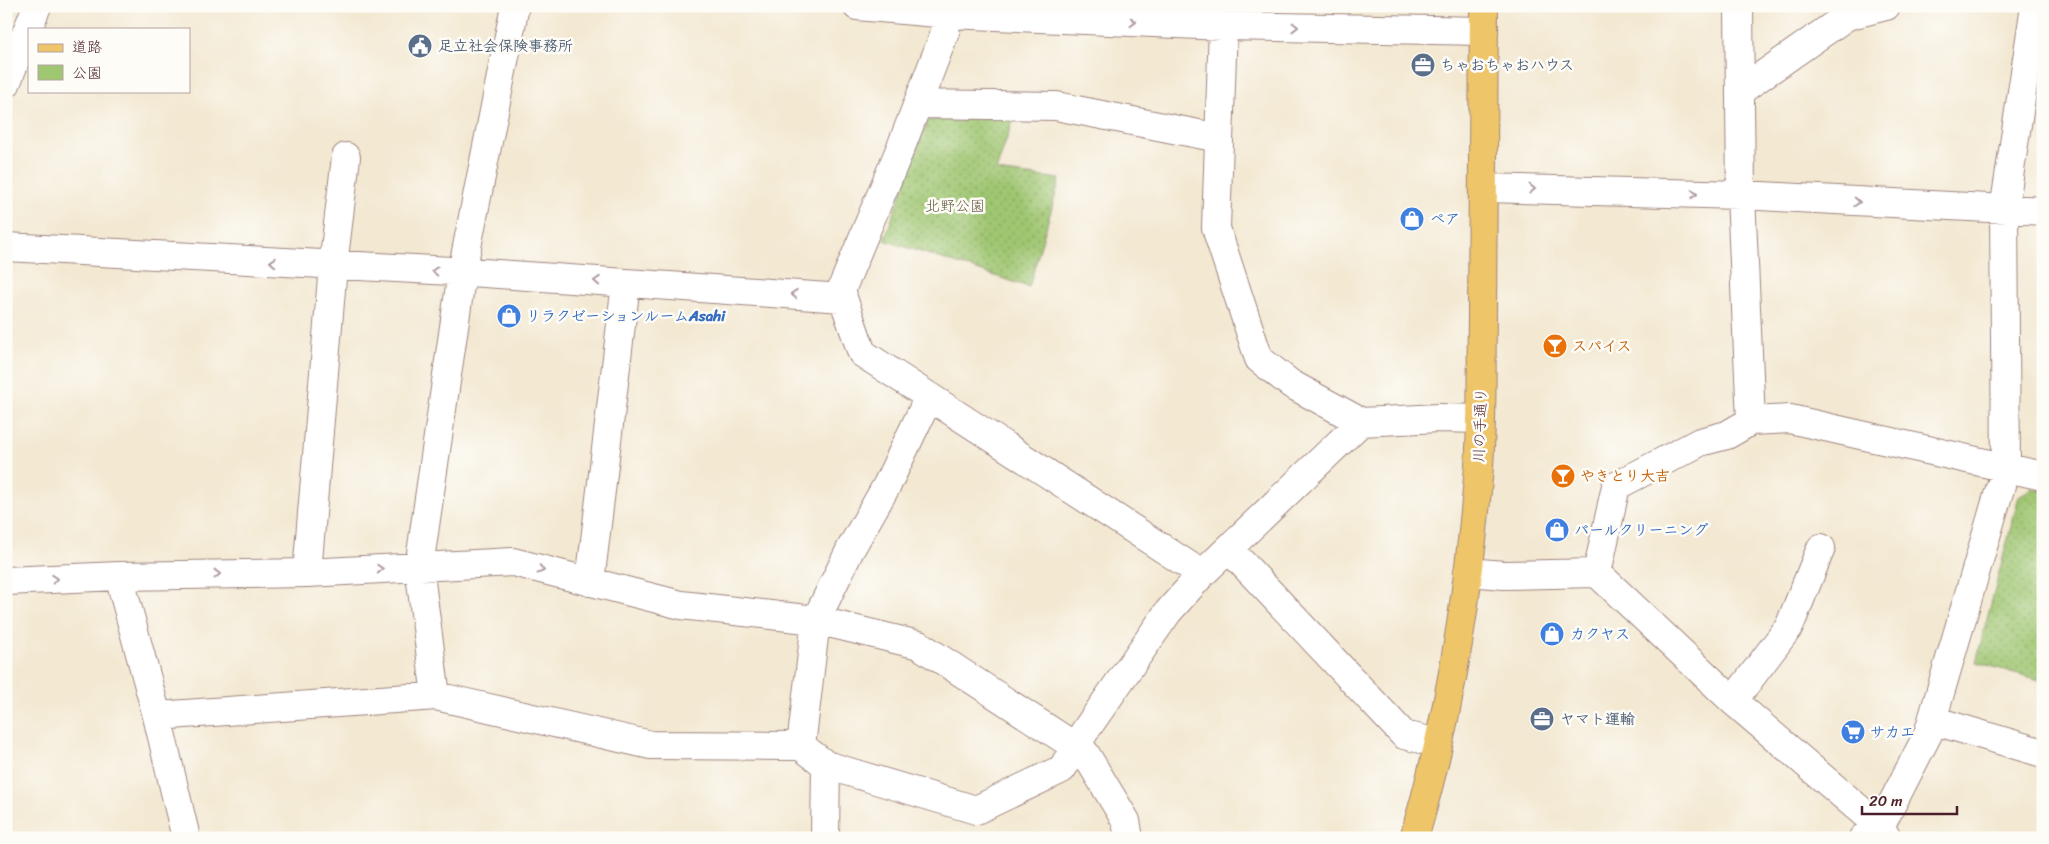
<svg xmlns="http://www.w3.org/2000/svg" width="2049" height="844" font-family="Sriracha,'Klee One',sans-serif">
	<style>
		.green { fill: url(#green-dots); stroke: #74724e }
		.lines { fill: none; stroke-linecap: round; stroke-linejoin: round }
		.minor-casing { stroke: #9e847e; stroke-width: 30 }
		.major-casing { stroke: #9e847e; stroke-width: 30 }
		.minor { stroke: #fff; stroke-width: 28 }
		.major { stroke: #eec569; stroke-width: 28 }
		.oneway { stroke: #ae9aa0 }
		.labels { text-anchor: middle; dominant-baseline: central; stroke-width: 5; stroke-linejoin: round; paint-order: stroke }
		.service-label { font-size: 15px; font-weight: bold; fill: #4e5e75; stroke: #fdfcf7; text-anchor: start }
		.park-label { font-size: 15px; fill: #685944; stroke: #fdfcf7 }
		.shop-label { font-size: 15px; font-weight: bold; fill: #366cbe; stroke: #fdfcf7; text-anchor: start }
		.food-label { font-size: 15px; font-weight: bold; fill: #c56008; stroke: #fdfcf7; text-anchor: start }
		.street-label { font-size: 15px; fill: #4a1f2b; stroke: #fdfcf7 }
	</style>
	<defs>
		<pattern id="green-dots" width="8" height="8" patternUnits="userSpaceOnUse" patternTransform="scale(1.25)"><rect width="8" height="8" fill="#9fc671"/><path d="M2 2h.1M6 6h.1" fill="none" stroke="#84a05d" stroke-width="1.8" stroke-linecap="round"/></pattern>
	</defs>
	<rect width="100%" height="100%" fill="#fdfcf7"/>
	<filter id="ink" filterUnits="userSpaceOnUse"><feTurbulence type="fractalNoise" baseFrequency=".02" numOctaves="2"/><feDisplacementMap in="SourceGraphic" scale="10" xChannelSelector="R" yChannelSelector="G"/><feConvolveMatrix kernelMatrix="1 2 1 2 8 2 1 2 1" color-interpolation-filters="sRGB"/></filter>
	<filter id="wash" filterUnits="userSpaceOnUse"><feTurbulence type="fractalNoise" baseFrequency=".0096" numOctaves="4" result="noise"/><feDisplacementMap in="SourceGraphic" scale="20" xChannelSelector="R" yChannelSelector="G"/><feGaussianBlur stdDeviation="1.12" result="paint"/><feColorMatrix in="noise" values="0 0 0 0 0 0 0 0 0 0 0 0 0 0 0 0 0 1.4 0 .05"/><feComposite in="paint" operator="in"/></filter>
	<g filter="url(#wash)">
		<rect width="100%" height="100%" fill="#f3e8d1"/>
		<path class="green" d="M1014 117 996 171 1060 179 1029 287 884 240 928 120Z
			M2032 488 2043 491V681L1976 662 2019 496Z"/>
	</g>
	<g filter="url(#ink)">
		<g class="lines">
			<defs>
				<path id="minor" d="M857 6 949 14 1223 26 1484 31
					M949 6 945 32 903 142 842 288 843 298 862 353 1202 574
					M1739 6 1741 195 1751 421
					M1223 26 1216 228 1259 359 1291 384 1361 422 1439 418 1481 419
					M6 84 37 6
					M1740 91 1847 16 1886 6
					M918 104 1056 106 1219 138
					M1483 188 1741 195 2043 211
					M6 247 470 272 843 298
					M1229 549 1404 735 1438 743
					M1468 572 1504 575 1597 573 1733 701 1880 827 1863 838
					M307 573 333 266 346 157
					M1597 573 1616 486 1700 442 1727 435 1751 421 1790 419 2043 476
					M119 576 157 716 186 838
					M6 581 119 576 307 573 513 562 681 605 816 620 919 645 1085 753 1126 821 1129 838
					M590 582 626 283
					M436 696 419 567 462 272 515 6
					M1733 701 1789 627 1821 548
					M157 716 436 696 651 745 801 746 826 765 976 810 1062 769 1085 731 1168 612 1202 574 1361 422
					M1932 720 2043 753
					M801 746 816 620 850 550 887 485 929 397
					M825 838 826 765
					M1887 838 1880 827 1928 734 2006 468 2004 210 2035 6"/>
				<path id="major" d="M1414 838C1449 721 1468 599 1478 478 1483 425 1481 371 1482 318 1483 214 1483 110 1484 6"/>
			</defs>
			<use href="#minor" class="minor-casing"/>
			<use href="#major" class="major-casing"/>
			<use href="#minor" class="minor"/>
			<use href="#major" class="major"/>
		</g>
		<defs><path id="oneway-chevron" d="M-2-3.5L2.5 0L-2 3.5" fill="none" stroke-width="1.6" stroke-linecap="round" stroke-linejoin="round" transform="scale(1.25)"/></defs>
		<g class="oneway">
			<use href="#oneway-chevron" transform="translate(1133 22) rotate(2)"/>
			<use href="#oneway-chevron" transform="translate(1295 27) rotate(1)"/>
			<use href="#oneway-chevron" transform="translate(1532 189) rotate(1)"/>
			<use href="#oneway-chevron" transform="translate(1694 194) rotate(2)"/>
			<use href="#oneway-chevron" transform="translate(1857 202) rotate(3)"/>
			<use href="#oneway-chevron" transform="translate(273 262) rotate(-177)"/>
			<use href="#oneway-chevron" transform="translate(435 271) rotate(-177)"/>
			<use href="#oneway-chevron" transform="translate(597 281) rotate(-176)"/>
			<use href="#oneway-chevron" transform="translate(794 294) rotate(-176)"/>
			<use href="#oneway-chevron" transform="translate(380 569) rotate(-3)"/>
			<use href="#oneway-chevron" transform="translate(541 570) rotate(15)"/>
			<use href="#oneway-chevron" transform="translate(217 574) rotate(-1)"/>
			<use href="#oneway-chevron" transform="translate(55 579) rotate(-3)"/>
		</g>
	</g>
	<defs>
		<symbol id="civic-disc" viewBox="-11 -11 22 22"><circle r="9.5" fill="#5c6f8a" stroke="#fdfcf7"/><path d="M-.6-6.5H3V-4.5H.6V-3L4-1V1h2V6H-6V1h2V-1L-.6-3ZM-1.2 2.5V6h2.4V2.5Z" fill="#fff"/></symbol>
		<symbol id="office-disc" viewBox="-11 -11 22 22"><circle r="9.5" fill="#5c6f8a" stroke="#fdfcf7"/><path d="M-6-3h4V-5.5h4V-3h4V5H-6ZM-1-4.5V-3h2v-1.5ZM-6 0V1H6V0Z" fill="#fff"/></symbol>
		<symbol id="shop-disc" viewBox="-11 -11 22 22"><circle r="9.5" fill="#3f7fe0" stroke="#fdfcf7"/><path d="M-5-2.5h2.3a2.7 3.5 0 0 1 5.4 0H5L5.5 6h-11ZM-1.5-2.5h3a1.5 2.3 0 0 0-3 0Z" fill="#fff"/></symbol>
		<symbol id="bar-disc" viewBox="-11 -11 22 22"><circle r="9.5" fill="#e8710a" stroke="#fdfcf7"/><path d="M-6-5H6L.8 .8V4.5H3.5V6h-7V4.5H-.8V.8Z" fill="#fff"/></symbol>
		<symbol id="supermarket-disc" viewBox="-11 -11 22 22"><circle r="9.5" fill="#3f7fe0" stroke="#fdfcf7"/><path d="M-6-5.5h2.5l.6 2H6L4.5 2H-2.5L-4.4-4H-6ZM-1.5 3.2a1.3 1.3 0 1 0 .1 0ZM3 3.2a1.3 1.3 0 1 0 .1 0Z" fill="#fff"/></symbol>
	</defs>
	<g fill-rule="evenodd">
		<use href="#civic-disc" x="406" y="32" width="28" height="28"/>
		<use href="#office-disc" x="1409" y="51" width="28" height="28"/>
		<use href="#shop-disc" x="1398" y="205" width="28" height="28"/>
		<use href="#shop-disc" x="495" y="302" width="28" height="28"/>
		<use href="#bar-disc" x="1541" y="332" width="28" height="28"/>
		<use href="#bar-disc" x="1549" y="462" width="28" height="28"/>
		<use href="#shop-disc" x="1543" y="516" width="28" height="28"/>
		<use href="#shop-disc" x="1538" y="620" width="28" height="28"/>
		<use href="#office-disc" x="1528" y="705" width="28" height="28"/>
		<use href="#supermarket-disc" x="1839" y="718" width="28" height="28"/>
	</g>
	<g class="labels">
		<g class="service-label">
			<text x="438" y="46">足立社会保険事務所</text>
			<text x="1440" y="65">ちゃおちゃおハウス</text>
			<text x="1560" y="719">ヤマト運輸</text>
		</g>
		<g class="park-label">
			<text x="955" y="206">北野公園</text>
		</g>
		<g class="shop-label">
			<text x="1430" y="219">ペア</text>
			<text x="526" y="316">リラクゼーションルームAsahi</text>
			<text x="1574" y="530">パールクリーニング</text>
			<text x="1570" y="634">カクヤス</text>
			<text x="1870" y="732">サカエ</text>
		</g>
		<g class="food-label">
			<text x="1572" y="346">スパイス</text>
			<text x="1580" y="476">やきとり大吉</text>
		</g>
		<g class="street-label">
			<text transform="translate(1480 425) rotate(-88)">川の手通り</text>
		</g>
	</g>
	<rect width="2049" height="844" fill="none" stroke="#fdfcf7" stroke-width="25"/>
	<rect x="28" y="28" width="162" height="65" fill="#fdfcf7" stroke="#b5a4a5"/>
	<rect x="38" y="44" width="25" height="8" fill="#eec569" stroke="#b5a4a5"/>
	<text x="72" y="52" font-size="15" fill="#4a1f2b">道路</text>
	<rect x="38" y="65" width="25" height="15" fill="#9fc671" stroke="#b5a4a5"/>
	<text x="72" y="78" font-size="15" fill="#4a1f2b">公園</text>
	<path d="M1862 806v8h95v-8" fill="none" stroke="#4a1f2b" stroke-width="2.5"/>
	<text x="1869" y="806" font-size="15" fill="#4a1f2b" stroke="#fdfcf7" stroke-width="4" paint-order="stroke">20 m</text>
</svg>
